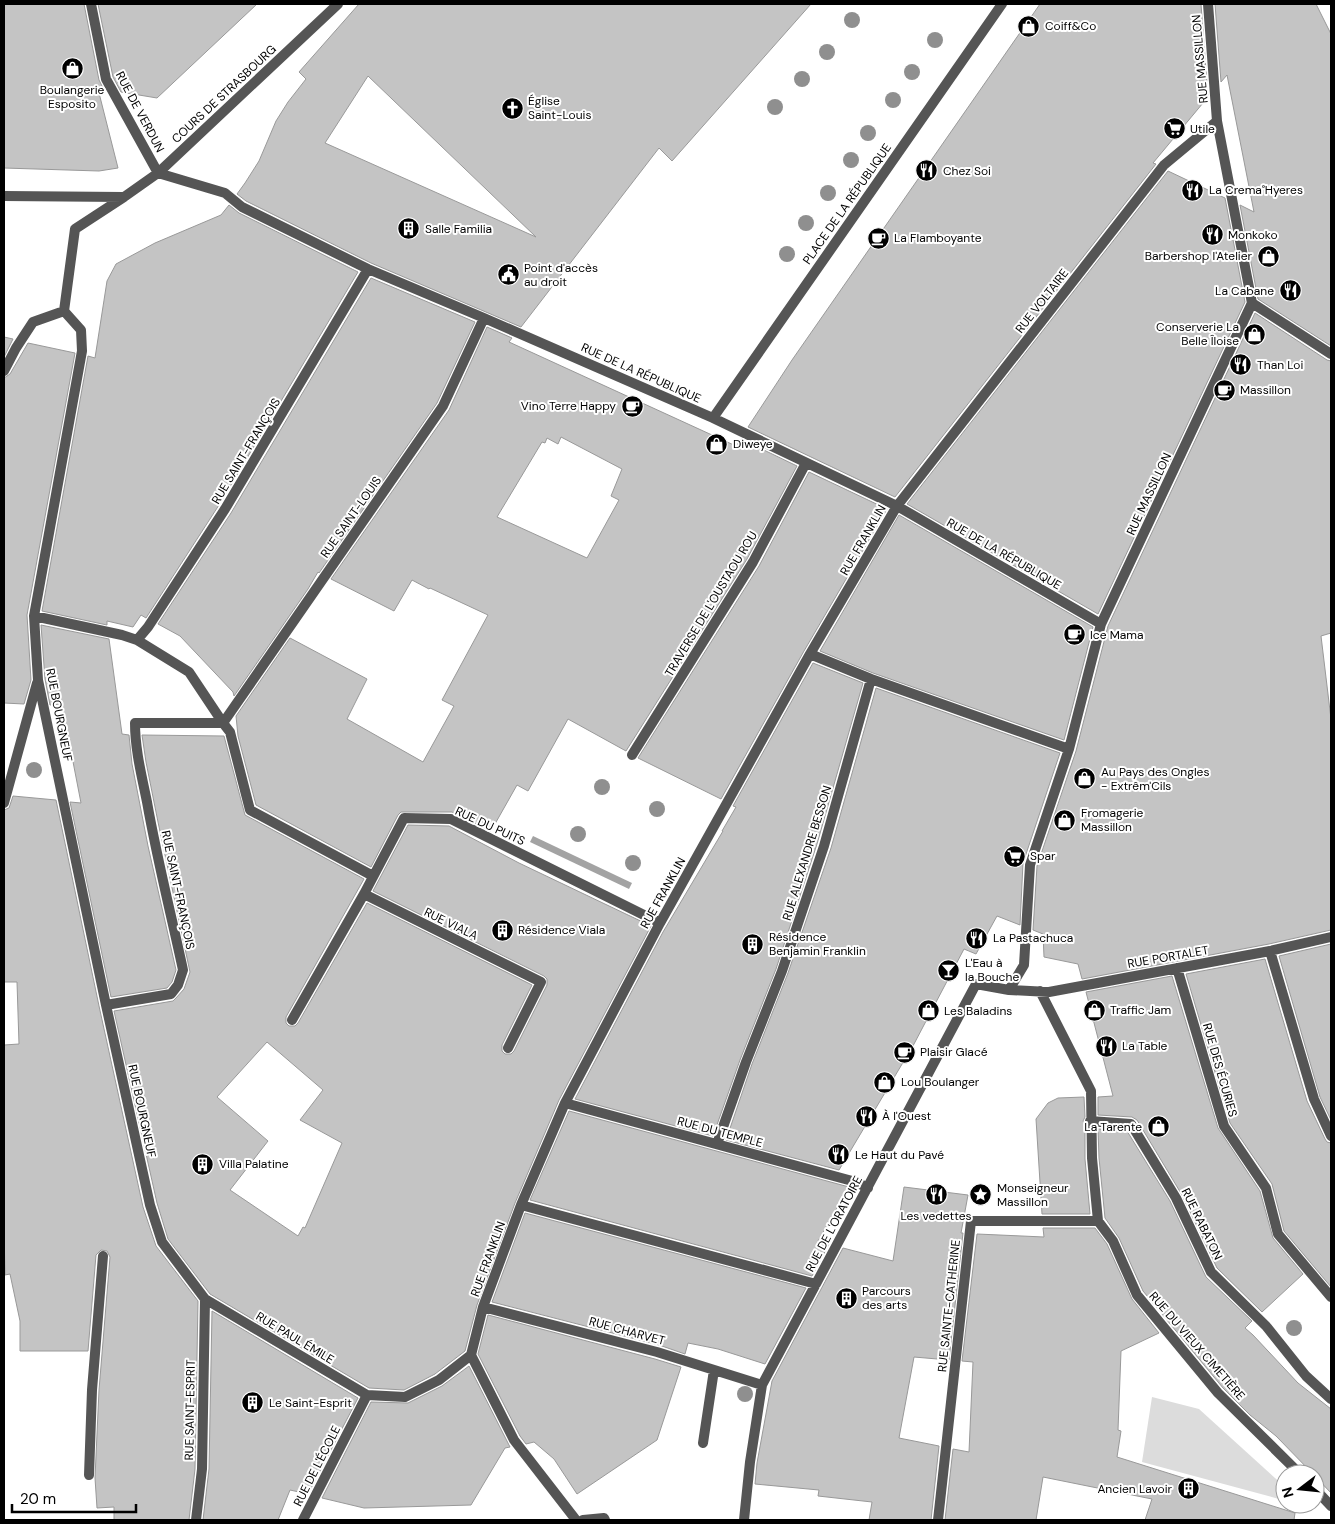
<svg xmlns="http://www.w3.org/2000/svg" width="1335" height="1524" font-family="'DM Sans',sans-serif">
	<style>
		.green { fill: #dcdcdc }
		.water { fill: #a3a3a3 }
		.building { fill: #c4c4c4; stroke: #999; fill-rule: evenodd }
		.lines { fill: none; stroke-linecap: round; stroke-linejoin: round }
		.street { stroke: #555; stroke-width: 10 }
		.tree { fill: #8f8f8f }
		.labels { text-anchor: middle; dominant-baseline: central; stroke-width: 4; stroke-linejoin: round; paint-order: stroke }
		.poi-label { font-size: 12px; fill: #000; stroke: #fff; text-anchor: start }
		.street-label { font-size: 12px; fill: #000; stroke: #fff }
	</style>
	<rect width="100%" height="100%" fill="#fff"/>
	<path class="green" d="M1152 1397 1199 1409 1285 1487V1489L1279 1499 1142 1462Z"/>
	<path class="water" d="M533 836 632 883 629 889 530 842Z"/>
	<path class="building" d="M4 4H84L99 80 104 90 98 89 118 168 99 171 4 168Z
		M98 4H257L157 98 121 92 113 77Z
		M359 4H811L672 161 659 148 521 327 371 263 246 201 237 194 245 183 259 161 276 121 288 102 306 79 299 72ZM368 76 536 237 325 143Z
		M1040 4H1201L1208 97 1153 163 1156 164 895 497 748 427 792 360Z
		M1215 4H1316L1331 34V346L1258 299 1240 205 1254 212 1227 75 1221 82Z
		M1168 171 1225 198 1245 302 1098 614 907 504Z
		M229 205 239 213 358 272 219 505 146 618 141 615 133 627 107 621V625L42 611 88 356 95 358 107 281 116 264 155 243 221 215Z
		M371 278 475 322 437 403 319 573 318 572 308 589 234 696 233 692 180 636 158 624 231 513Z
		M1255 313 1327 360 1331 361V633L1321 636 1331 719V930L1269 944 1082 979 1078 964 1044 957 1043 934 1033 930 1037 866 1076 751 1108 626Z
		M487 327 512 338 509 342 736 446 741 439 797 466 747 559 626 751 568 719 528 791 517 785 491 831 452 812H401L398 815 371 867 256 805 238 736 236 716 290 638 367 679 347 719 423 762 454 706 442 700 488 615 430 588 429 589 412 580 394 611 331 579 449 410ZM561 437 622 469 611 496 619 500 587 558 497 517 542 442 545 443 547 438 558 444Z
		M4 337 13 339 4 357Z
		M28 343 75 353 27 615 31 680 24 704 4 703V378L10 374Z
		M809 472 887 509 804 651 721 799 638 758 759 566Z
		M899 515 1093 627 1064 740 873 673 820 651Z
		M41 625 109 639 122 734 129 735 132 764 148 846 176 970 172 982 167 988 111 997 70 802 81 803 69 741 60 704 50 705 45 679Z
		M813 663 863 683 817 844 776 969 740 1060 713 1136 575 1099 663 932 723 831H722L736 807 733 806Z
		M876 688 1060 753 1023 863 1020 925 997 916 976 954 964 949 914 1044 839 1170 726 1140 752 1064 788 973 831 848Z
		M142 735 224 736 245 815 364 879 286 1017V1023L289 1026H295L298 1023 367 903 532 985 502 1045V1051L505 1054H511L514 1051 547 985V979L544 976 373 891 408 825 449 826 519 863 651 926 559 1100 515 1203 477 1305 465 1351 435 1374 404 1390 369 1388 210 1294 168 1239 157 1203 114 1011 173 1001 176 998 184 989 190 972 158 822 146 762ZM267 1042 323 1090 300 1120 342 1143 305 1228 303 1227 298 1236 230 1190 268 1141 217 1097Z
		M13 796 56 800 99 1006 143 1207 156 1246 198 1301 195 1469 189 1520H114V1507L97 1508 95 1478 99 1390 110 1257 107 1251 101 1250 96 1255 88 1351H20V1321L10 1274 5 1275 4 1231V1045L19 1044 17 982H4V810L9 808Z
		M1331 944V1120L1320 1097 1279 956Z
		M1265 959 1307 1101 1325 1139 1327 1142 1331 1143V1287L1284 1231 1272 1184 1230 1123 1186 974Z
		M1172 976 1218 1128 1260 1191 1273 1238 1303 1274 1262 1312 1217 1268 1182 1195 1137 1120 1132 1117 1098 1115V1097L1113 1096 1086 992Z
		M1084 1097 1085 1117 1083 1121 1085 1125V1159L1090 1214H1042L1036 1119 1048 1103 1058 1098Z
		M569 1111 849 1187 818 1241 829 1244 812 1276 530 1200Z
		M1098 1129 1127 1131 1170 1201 1206 1277 1252 1321 1245 1328 1253 1335 1298 1383 1331 1409V1493L1315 1476V1474H1313L1276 1436 1250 1415 1223 1388 1143 1291 1119 1238 1105 1218 1099 1158Z
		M904 1187 968 1195 961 1233H963L949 1360 914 1357 899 1438 939 1446 931 1520H869L872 1502 818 1496 819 1490 755 1484 757 1463 772 1381 843 1248 893 1261Z
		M525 1213 806 1288 765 1364 718 1349 688 1343 685 1354 659 1345 492 1302Z
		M1043 1228H1095L1107 1244 1132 1299 1159 1333 1121 1351 1118 1430 1121 1431 1117 1457 1295 1513 1294 1520H1145L1152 1499 1043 1477 1036 1520H945L953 1449 969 1452 973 1362 962 1361 977 1234 1044 1237Z
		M212 1311 358 1398 308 1494 290 1490 278 1520H203L209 1469Z
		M488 1315 655 1359 681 1367 657 1440 577 1494 554 1459 534 1442 526 1444 520 1436 478 1354Z
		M469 1366 510 1447 505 1448 471 1505 364 1508 322 1498 371 1402 408 1403 442 1386Z"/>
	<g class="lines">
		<path class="street" d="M91 4 106 79 158 173 225 193 242 207 368 269 484 318 713 418 897 506 1101 624
			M4 196 123 197
			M1252 303 1331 354
			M64 311 81 330 82 351 34 616 38 680 106 1005 150 1205 162 1242 205 1299 367 1395 405 1397 439 1380 471 1355
			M64 311 75 229 124 197 158 173 338 4
			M4 371 16 348 33 322 64 311
			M713 418 1002 4
			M34 616 122 635 137 640 189 672 223 723H135C135 750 142 777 147 802 157 859 171 914 183 970L178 985 171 994 106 1005
			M137 640 148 627 225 509 368 269
			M810 654 871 679 1069 749
			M632 755 753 562 806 463
			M4 803 37 683
			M373 876 250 810 230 732 223 723 443 406 484 318
			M364 894 541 982 508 1048
			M1270 951 1314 1099 1331 1136
			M1177 968 1224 1126 1266 1188 1278 1234 1331 1297
			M1009 990 1024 965 1030 865 1069 749 1101 624 1252 303 1217 121 1208 4
			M1040 991 1091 1091 1092 1158 1098 1221 1113 1241 1137 1295 1218 1393 1300 1474
			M292 1020 364 894 404 818 451 819 660 923
			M565 1103 856 1182 868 1188
			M1090 1121 1131 1124 1176 1198 1211 1272 1266 1326 1306 1376 1331 1399
			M717 1144 746 1062 782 971 824 846 871 679
			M521 1205 816 1284
			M483 1307 657 1352 762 1385
			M703 1443 714 1370
			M89 1475 92 1390 103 1256
			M1315 1489 1331 1506
			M196 1520 202 1469 205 1299
			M303 1520 367 1395
			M576 1520 514 1440 471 1355 483 1307 521 1205 565 1103 660 923 810 654 897 506 1164 165 1217 121
			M583 1520 604 1518 605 1520
			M744 1520 750 1462 762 1385 976 984 1009 990 1049 992 1270 951 1331 937
			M938 1520 971 1221H1098"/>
	</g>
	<g class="tree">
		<circle cx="852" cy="20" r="8"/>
		<circle cx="935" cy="40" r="8"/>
		<circle cx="827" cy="52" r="8"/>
		<circle cx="912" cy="72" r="8"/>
		<circle cx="802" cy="79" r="8"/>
		<circle cx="893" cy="100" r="8"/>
		<circle cx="775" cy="107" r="8"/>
		<circle cx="868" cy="133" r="8"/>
		<circle cx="851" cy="160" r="8"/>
		<circle cx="828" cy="193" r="8"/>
		<circle cx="806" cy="223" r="8"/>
		<circle cx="787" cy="254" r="8"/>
		<circle cx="34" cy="770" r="8"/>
		<circle cx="602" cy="787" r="8"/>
		<circle cx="657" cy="809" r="8"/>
		<circle cx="578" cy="834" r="8"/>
		<circle cx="633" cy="863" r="8"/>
		<circle cx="1294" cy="1328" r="8"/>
		<circle cx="745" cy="1394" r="8"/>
	</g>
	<defs>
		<symbol id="shop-disc" viewBox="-11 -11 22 22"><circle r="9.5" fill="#000" stroke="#fff"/><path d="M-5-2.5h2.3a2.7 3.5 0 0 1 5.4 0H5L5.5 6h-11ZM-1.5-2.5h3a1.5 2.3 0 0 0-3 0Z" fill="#fff"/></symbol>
		<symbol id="church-disc" viewBox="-11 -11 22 22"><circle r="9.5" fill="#000" stroke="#fff"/><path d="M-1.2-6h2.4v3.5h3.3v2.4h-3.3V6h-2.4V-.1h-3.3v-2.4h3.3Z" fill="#fff"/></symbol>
		<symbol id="supermarket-disc" viewBox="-11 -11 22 22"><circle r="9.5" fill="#000" stroke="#fff"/><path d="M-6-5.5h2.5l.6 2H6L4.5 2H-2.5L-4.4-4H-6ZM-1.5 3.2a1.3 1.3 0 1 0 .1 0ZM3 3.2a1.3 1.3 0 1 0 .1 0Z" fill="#fff"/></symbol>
		<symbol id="restaurant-disc" viewBox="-11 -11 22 22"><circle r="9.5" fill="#000" stroke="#fff"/><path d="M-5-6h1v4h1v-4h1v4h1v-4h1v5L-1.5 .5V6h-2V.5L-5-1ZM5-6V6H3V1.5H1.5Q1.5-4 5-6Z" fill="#fff"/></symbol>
		<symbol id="building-disc" viewBox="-11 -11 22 22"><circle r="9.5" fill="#000" stroke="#fff"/><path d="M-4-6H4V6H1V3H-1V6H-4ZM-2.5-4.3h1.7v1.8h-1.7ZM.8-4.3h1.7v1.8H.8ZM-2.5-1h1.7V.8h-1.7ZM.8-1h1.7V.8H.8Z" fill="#fff"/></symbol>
		<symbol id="cafe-disc" viewBox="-11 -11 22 22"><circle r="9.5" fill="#000" stroke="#fff"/><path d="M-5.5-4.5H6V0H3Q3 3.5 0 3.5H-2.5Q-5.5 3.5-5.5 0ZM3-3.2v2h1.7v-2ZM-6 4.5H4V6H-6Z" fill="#fff"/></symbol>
		<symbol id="civic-disc" viewBox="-11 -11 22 22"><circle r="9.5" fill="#000" stroke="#fff"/><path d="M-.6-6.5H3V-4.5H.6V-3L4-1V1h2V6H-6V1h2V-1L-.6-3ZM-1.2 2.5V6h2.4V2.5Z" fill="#fff"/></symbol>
		<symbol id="bar-disc" viewBox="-11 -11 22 22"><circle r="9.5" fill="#000" stroke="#fff"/><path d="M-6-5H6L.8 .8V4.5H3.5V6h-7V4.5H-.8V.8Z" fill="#fff"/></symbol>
		<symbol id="sight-disc" viewBox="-11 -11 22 22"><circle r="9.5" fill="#000" stroke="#fff"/><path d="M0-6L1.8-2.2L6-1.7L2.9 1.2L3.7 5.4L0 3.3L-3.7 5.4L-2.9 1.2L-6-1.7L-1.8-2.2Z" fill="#fff"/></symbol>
	</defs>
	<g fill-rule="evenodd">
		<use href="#shop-disc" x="1016" y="14" width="25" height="25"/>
		<use href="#shop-disc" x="60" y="56" width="25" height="25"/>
		<use href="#church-disc" x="500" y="96" width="25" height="25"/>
		<use href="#supermarket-disc" x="1162" y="116" width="25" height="25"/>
		<use href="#restaurant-disc" x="914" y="158" width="25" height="25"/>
		<use href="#restaurant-disc" x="1180" y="178" width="25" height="25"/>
		<use href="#building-disc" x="396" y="216" width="25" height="25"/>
		<use href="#restaurant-disc" x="1200" y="222" width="25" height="25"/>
		<use href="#cafe-disc" x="866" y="226" width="25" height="25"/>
		<use href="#shop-disc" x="1256" y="244" width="25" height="25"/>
		<use href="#civic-disc" x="496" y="262" width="25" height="25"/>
		<use href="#restaurant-disc" x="1278" y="278" width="25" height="25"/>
		<use href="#shop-disc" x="1242" y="322" width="25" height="25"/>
		<use href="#restaurant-disc" x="1228" y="352" width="25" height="25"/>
		<use href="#cafe-disc" x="1212" y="378" width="25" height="25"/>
		<use href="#cafe-disc" x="620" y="394" width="25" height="25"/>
		<use href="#shop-disc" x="704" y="432" width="25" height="25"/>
		<use href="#cafe-disc" x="1062" y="622" width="25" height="25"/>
		<use href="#shop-disc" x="1072" y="766" width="25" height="25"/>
		<use href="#shop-disc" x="1052" y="808" width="25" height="25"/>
		<use href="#supermarket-disc" x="1002" y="844" width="25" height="25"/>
		<use href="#building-disc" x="490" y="918" width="25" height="25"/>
		<use href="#restaurant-disc" x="964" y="926" width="25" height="25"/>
		<use href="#building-disc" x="740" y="932" width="25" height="25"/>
		<use href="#bar-disc" x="936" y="958" width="25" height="25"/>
		<use href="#shop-disc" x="1082" y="998" width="25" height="25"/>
		<use href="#shop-disc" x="916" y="998" width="25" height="25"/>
		<use href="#restaurant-disc" x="1094" y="1034" width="25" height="25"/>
		<use href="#cafe-disc" x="892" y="1040" width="25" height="25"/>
		<use href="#shop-disc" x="872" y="1070" width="25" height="25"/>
		<use href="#restaurant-disc" x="854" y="1104" width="25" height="25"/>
		<use href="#shop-disc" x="1146" y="1114" width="25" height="25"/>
		<use href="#restaurant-disc" x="826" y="1142" width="25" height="25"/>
		<use href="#building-disc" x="190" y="1152" width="25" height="25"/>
		<use href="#restaurant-disc" x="924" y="1182" width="25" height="25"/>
		<use href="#sight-disc" x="968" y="1182" width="25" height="25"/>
		<use href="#building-disc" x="834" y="1286" width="25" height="25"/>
		<use href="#building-disc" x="240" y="1390" width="25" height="25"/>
		<use href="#building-disc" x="1176" y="1476" width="25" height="25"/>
	</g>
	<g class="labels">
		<g class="poi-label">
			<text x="1045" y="26">Coiff&amp;Co</text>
			<text x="72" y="90" text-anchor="middle">Boulangerie<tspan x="72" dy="14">Esposito</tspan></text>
			<text x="528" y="101">Église<tspan x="528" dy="14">Saint-Louis</tspan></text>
			<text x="1190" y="129">Utile</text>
			<text x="943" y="171">Chez Soi</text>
			<text x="1209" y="190">La Crema˚Hyeres</text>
			<text x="425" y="229">Salle Familia</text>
			<text x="1228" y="235">Monkoko</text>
			<text x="894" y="238">La Flamboyante</text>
			<text x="1252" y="256" text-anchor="end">Barbershop l'Atelier</text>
			<text x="524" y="268">Point d'accès<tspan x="524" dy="14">au droit</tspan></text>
			<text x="1274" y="291" text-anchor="end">La Cabane</text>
			<text x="1239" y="327" text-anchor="end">Conserverie La<tspan x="1239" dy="14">Belle Îloise</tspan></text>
			<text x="1257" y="365">Than Loi</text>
			<text x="1240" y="390">Massillon</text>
			<text x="616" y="406" text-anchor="end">Vino Terre Happy</text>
			<text x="733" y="444">Diweye</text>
			<text x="1090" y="635">Ice Mama</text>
			<text x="1101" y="772">Au Pays des Ongles<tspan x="1101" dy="14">- Extrêm'Cils</tspan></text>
			<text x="1081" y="813">Fromagerie<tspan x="1081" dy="14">Massillon</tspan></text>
			<text x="1030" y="856">Spar</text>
			<text x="518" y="930">Résidence Viala</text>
			<text x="769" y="937">Résidence<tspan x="769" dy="14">Benjamin Franklin</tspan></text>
			<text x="993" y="938">La Pastachuca</text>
			<text x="965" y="963">L'Eau à<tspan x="965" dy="14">la Bouche</tspan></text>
			<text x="1110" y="1010">Traffic Jam</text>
			<text x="944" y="1011">Les Baladins</text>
			<text x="1122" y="1046">La Table</text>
			<text x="920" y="1052">Plaisir Glacé</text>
			<text x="901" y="1082">Lou Boulanger</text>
			<text x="882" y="1116">À l'Ouest</text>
			<text x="1142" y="1127" text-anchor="end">La Tarente</text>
			<text x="855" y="1155">Le Haut du Pavé</text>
			<text x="219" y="1164">Villa Palatine</text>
			<text x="997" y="1188">Monseigneur<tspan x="997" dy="14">Massillon</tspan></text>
			<text x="936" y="1216" text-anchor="middle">Les vedettes</text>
			<text x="862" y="1291">Parcours<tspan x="862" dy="14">des arts</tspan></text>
			<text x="269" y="1403">Le Saint-Esprit</text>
			<text x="1172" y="1489" text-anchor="end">Ancien Lavoir</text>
		</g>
		<g class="street-label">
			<text transform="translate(1200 59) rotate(-95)">RUE MASSILLON</text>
			<text transform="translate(224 94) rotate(-43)">COURS DE STRASBOURG</text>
			<text transform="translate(140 112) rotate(62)">RUE DE VERDUN</text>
			<text transform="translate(847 204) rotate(-55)">PLACE DE LA RÉPUBLIQUE</text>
			<text transform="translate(1042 301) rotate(-52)">RUE VOLTAIRE</text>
			<text transform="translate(641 373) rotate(24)">RUE DE LA RÉPUBLIQUE</text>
			<text transform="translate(246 451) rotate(-59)">RUE SAINT-FRANÇOIS</text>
			<text transform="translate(1149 494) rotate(-65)">RUE MASSILLON</text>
			<text transform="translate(351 517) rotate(-55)">RUE SAINT-LOUIS</text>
			<text transform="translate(863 540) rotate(-60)">RUE FRANKLIN</text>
			<text transform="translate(1004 554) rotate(30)">RUE DE LA RÉPUBLIQUE</text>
			<text transform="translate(711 604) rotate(-59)">TRAVERSE DE L'OUSTAOU ROU</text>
			<text transform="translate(59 715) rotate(79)">RUE BOURGNEUF</text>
			<text transform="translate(490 826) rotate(25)">RUE DU PUITS</text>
			<text transform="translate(807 853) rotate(-73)">RUE ALEXANDRE BESSON</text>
			<text transform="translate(178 890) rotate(78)">RUE SAINT-FRANÇOIS</text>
			<text transform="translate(663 893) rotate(-61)">RUE FRANKLIN</text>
			<text transform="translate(451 924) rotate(26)">RUE VIALA</text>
			<text transform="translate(1168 957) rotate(-10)">RUE PORTALET</text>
			<text transform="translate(1220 1070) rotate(74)">RUE DES ÉCURIES</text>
			<text transform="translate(142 1111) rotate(78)">RUE BOURGNEUF</text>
			<text transform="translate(720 1132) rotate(15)">RUE DU TEMPLE</text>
			<text transform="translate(834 1224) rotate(-62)">RUE DE L'ORATOIRE</text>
			<text transform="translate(1202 1224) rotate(64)">RUE RABATON</text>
			<text transform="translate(488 1259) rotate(-70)">RUE FRANKLIN</text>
			<text transform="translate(949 1306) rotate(-84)">RUE SAINTE-CATHERINE</text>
			<text transform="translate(627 1331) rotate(15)">RUE CHARVET</text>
			<text transform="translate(295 1338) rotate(31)">RUE PAUL ÉMILE</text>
			<text transform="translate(1197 1346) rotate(49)">RUE DU VIEUX CIMETIÈRE</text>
			<text transform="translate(190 1410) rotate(-89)">RUE SAINT-ESPRIT</text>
			<text transform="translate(317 1466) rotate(-63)">RUE DE L'ÉCOLE</text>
		</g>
	</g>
	<rect width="1335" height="1524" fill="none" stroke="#000000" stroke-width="10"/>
	<g transform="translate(1300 1489) rotate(254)"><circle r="24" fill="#ffffff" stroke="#999999"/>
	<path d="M0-4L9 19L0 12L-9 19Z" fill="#000000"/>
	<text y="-8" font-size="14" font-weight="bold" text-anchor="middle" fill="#000000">N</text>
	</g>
	<path d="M12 1504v8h124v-8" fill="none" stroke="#000000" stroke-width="2.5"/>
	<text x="20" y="1504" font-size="15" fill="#000000" stroke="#ffffff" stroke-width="4" paint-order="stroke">20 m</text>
</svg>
